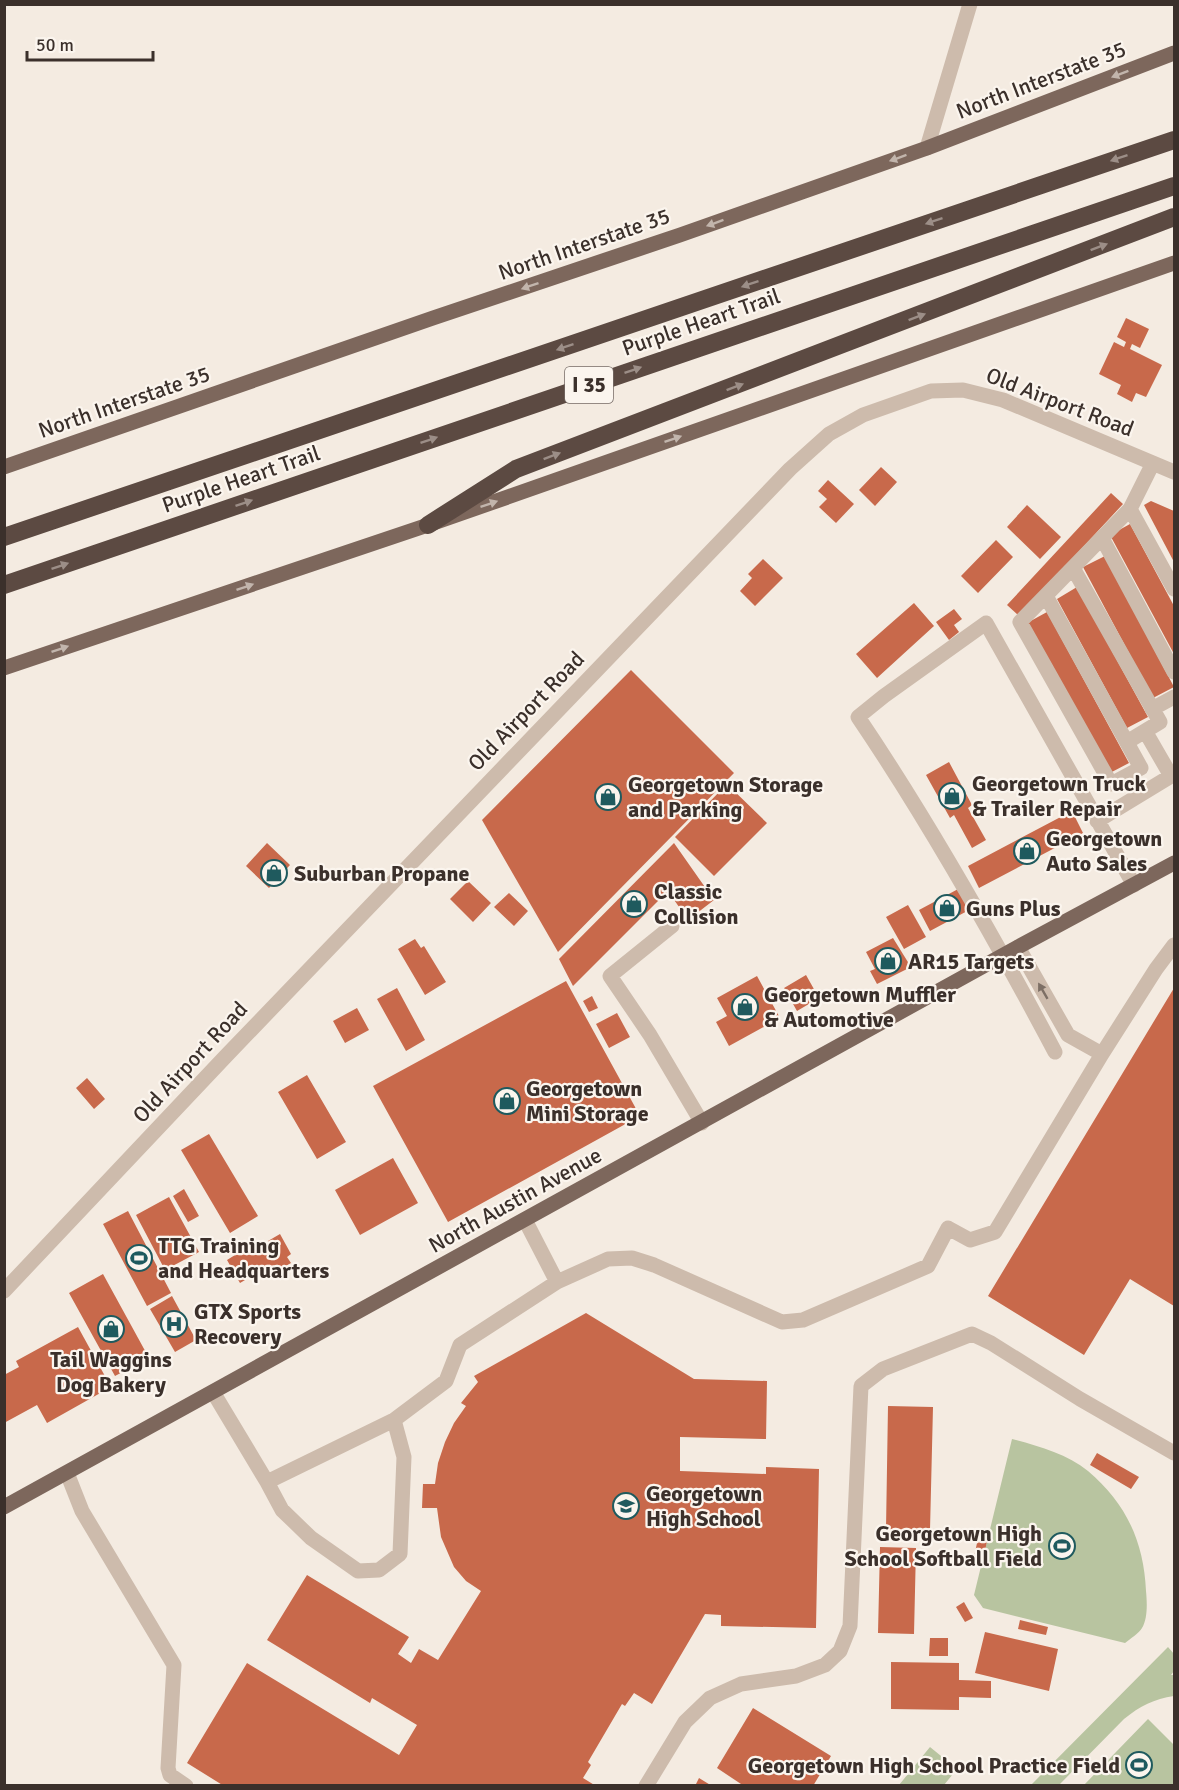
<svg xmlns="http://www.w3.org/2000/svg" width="1179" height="1790" font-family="Signika,sans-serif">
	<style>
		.green { fill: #b8c4a0 }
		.building { fill: #c8694b }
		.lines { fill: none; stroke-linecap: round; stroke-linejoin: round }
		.minor { stroke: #cdbbac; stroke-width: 15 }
		.major { stroke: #7d675c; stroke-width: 15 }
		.highway { stroke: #5c4a42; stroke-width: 18 }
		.oneway { fill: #c2b5ac }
		.oneway2 { fill: #9c8e87 }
		.oneway3 { fill: #7d6f65 }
		.labels { text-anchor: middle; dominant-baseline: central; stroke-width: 4.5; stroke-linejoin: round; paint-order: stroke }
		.shield { fill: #fbf5ee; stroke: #756b66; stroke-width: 1.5 }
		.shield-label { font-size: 21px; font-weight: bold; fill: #3b302b }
		.street-label { font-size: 22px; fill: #3b302b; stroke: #fbf5ee }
		.poi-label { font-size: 22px; font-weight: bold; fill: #3b302b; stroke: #fbf5ee; text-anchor: start }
	</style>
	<rect width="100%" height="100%" fill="#f4ebe1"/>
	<path class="green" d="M1012 1439C1038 1446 1067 1454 1088 1471 1126 1503 1144 1542 1146 1591 1147 1601 1148 1619 1142 1628 1139 1633 1130 1639 1125 1643L983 1608 974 1595Z
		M1168 1647 1174 1654V1671L1171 1675H1174V1696C1154 1699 1140 1706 1124 1719L1059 1785H1031Z
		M1148 1719 1174 1745V1785H1084Z
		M930 1747 957 1769 944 1785H899Z"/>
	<path class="building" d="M1126 318 1149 329 1140 348 1132 344 1130 349 1162 365 1146 397 1136 393 1132 402 1117 394 1121 385 1099 374 1114 342 1124 347 1126 342 1117 337Z
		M881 467 897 482 875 506 859 490Z
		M828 480 854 504 836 523 819 507 827 499 818 491Z
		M1111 493 1123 504 1019 616 1007 605Z
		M1151 501 1174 511V562L1144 505Z
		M1027 505 1061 537 1040 559 1007 527Z
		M1130 524 1174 606V654L1110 535Z
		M996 540 1013 557 978 593 961 576Z
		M1105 556 1174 687 1153 698 1083 567Z
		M763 559 783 578 755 606 740 591 752 578 748 574Z
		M1077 587 1148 717 1127 728 1057 599Z
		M914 603 934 626 877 678 856 654Z
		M954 609 962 619 954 625 959 632 949 640 936 622Z
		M1047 612 1129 763 1108 774 1027 623Z
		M631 670 734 773 558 952 482 820Z
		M949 762 972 805 968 808 986 840 972 848 954 815 950 818 926 775Z
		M727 784 767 823 714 876 675 837Z
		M1072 811 1083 833 979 888 968 866Z
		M267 843 290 865 269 888 246 866Z
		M674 843 714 900 688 920 668 891 573 986 559 959Z
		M468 881 491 903 473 922 450 899Z
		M960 888 971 909 930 931 919 910Z
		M509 893 528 911 514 926 494 907Z
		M908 905 926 937 904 949 886 917Z
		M893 938 911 967 877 984 870 971 875 969 866 952Z
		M415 939 421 948 424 946 446 982 425 995 398 949Z
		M806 975 819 998 797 1011 784 988Z
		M757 976 780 1018 729 1046 716 1022 727 1016 717 998Z
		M566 981 640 1116 448 1222 373 1086Z
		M397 988 425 1040 406 1051 377 999Z
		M1174 988V1306L1130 1279 1084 1355 988 1296Z
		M592 996 598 1008 589 1012 583 1001Z
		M357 1008 369 1030 345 1043 333 1021Z
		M617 1013 630 1037 609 1048 596 1024Z
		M307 1075 346 1142 317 1159 278 1092Z
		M87 1078 105 1099 94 1109 76 1088Z
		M209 1134 258 1216 230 1233 181 1150Z
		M393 1158 418 1203 360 1235 335 1190Z
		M184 1189 199 1216 188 1222 173 1196Z
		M169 1197 199 1252 165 1270 136 1215Z
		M128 1211 171 1293 147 1306 103 1224Z
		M280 1234 291 1254 287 1257 291 1263 270 1275 265 1268 240 1283 227 1260 256 1242 260 1250 270 1244 268 1241Z
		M103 1274 149 1358 115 1376 69 1293Z
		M172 1296 196 1340 175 1352 150 1309Z
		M586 1313 694 1379 767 1381 766 1439 680 1437V1471L766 1474V1467L819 1469 816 1628 721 1626V1615L705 1614 652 1704 634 1693 625 1706 622 1704 588 1762 591 1765 583 1778 596 1786H224L187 1763 247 1663 399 1755 417 1725 372 1698 370 1703 267 1640 307 1575 409 1637 398 1654 411 1663 419 1649 438 1660 481 1591 466 1581 454 1567 441 1537 437 1508H422L423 1484H435L438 1463 445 1442 454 1423 466 1406 461 1403 478 1382 474 1376Z
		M78 1327 111 1387 47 1423 37 1405 4 1423V1375L19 1367 16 1361Z
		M888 1406 933 1407 930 1530 886 1529Z
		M1097 1453 1139 1477 1131 1489 1090 1465Z
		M980 1529 989 1532 983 1560 974 1557Z
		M880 1547 916 1548 914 1634 878 1633Z
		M964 1602 973 1618 965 1622 956 1607Z
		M1020 1620 1048 1627 1046 1635 1018 1629Z
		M985 1632 1058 1649 1049 1691 975 1673Z
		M930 1638H948V1656H929Z
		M891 1662 959 1663V1680L991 1681V1698L959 1697V1710L891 1709Z
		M753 1708 831 1756 813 1786H744L717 1768Z
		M699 1778 712 1786H695Z"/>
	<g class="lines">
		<path class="minor" d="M927 148 970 4
			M1130 509 1174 589
			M1102 538 1174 672
			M1073 568 1160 722 1127 742
			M1046 596 1141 768 1111 784 1020 622 1130 509 1153 463
			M1152 709 1174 697
			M1097 821 1171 776 1145 731
			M672 926 610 976 650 1035 702 1123
			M1018 947 1068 1035 1102 1054 1156 969 1174 945
			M1055 1052C994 937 931 825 858 717L884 696 986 623 1134 885
			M525 1220 557 1282
			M4 1291 225 1057 790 469 829 434 863 415 931 391 963 390 1003 400 1174 472
			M213 1392 267 1482
			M394 1420 267 1482 282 1510 311 1538 358 1571 379 1570 400 1554 404 1457 394 1420 446 1381 460 1345 557 1282 608 1259 632 1258 654 1265 782 1322 803 1320 928 1266 948 1228 970 1240 995 1232 1102 1054
			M67 1473 82 1511 174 1665 168 1768 170 1775 186 1786
			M646 1786 685 1722 710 1698 741 1684 796 1676 825 1665 840 1651 850 1626 861 1386 883 1369 972 1334 991 1343 1080 1399 1174 1453"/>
		<path class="major" d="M4 467 433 318 680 235 927 148 1174 53
			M4 668 428 525 1174 263
			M4 1507 1018 947 1174 863"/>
		<path class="highway" d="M428 525 516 469 1174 217
			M4 537 1174 140
			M4 585 1174 186"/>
	</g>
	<defs><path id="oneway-solid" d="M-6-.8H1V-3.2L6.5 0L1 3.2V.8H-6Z" transform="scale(1.5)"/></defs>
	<g class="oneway">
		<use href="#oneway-solid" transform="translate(1120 74) rotate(159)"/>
		<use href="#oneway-solid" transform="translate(898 158) rotate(160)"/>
		<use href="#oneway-solid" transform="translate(715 223) rotate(160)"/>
		<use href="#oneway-solid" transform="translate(530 286) rotate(161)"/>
		<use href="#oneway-solid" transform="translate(673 439) rotate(-19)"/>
		<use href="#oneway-solid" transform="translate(489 504) rotate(-19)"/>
		<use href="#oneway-solid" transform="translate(245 587) rotate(-19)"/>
		<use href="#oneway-solid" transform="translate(60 649) rotate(-19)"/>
	</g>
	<g class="oneway2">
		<use href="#oneway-solid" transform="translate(1119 158) rotate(161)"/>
		<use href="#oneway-solid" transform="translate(934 221) rotate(161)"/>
		<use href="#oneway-solid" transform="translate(1099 247) rotate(-21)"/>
		<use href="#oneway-solid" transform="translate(750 284) rotate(161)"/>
		<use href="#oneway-solid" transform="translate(917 317) rotate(-21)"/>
		<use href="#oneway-solid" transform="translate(565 347) rotate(161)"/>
		<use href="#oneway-solid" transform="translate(633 370) rotate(-19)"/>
		<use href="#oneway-solid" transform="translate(735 387) rotate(-21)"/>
		<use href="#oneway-solid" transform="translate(429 440) rotate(-19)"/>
		<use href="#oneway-solid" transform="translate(552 456) rotate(-21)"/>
		<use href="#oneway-solid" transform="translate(244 503) rotate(-19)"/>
		<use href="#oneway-solid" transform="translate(60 566) rotate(-19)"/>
	</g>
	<use class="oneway3" href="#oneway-solid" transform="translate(1043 991) rotate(-120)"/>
	<defs>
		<symbol id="shop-ring" viewBox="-11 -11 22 22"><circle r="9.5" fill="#fbf5ee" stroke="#1f5a5e" stroke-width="1.5"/><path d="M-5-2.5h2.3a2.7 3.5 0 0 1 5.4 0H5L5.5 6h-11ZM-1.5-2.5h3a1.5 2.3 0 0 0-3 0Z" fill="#1f5a5e"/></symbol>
		<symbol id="stadium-ring" viewBox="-11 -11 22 22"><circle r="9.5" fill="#fbf5ee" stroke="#1f5a5e" stroke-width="1.5"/><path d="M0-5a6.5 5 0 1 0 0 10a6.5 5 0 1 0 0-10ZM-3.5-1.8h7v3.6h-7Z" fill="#1f5a5e"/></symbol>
		<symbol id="hospital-ring" viewBox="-11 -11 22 22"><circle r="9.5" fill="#fbf5ee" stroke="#1f5a5e" stroke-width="1.5"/><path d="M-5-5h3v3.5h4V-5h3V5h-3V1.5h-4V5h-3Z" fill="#1f5a5e"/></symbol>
		<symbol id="school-ring" viewBox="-11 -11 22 22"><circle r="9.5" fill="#fbf5ee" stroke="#1f5a5e" stroke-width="1.5"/><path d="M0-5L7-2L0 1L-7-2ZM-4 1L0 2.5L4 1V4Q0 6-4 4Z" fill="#1f5a5e"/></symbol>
	</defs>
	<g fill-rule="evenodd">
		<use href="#shop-ring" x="937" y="781" width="30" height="30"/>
		<use href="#shop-ring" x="593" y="782" width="30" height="30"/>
		<use href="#shop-ring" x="1012" y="836" width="30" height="30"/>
		<use href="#shop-ring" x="259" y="858" width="30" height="30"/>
		<use href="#shop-ring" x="619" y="889" width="30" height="30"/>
		<use href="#shop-ring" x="932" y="893" width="30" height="30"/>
		<use href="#shop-ring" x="873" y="946" width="30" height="30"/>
		<use href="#shop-ring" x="730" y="992" width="30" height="30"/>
		<use href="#shop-ring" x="492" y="1086" width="30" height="30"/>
		<use href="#stadium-ring" x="124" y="1243" width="30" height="30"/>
		<use href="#hospital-ring" x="159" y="1309" width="30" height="30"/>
		<use href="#shop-ring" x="96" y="1314" width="30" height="30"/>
		<use href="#school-ring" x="611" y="1491" width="30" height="30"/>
		<use href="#stadium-ring" x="1047" y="1531" width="30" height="30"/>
		<use href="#stadium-ring" x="1124" y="1750" width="30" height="30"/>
	</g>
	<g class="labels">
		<rect class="shield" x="565" y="367" width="48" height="36" rx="4.5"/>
		<g class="shield-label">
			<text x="589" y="385">I 35</text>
		</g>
		<g class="street-label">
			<text transform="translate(1041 80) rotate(-21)">North Interstate 35</text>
			<text transform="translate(584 244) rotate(-19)">North Interstate 35</text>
			<text transform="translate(701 322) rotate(-19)">Purple Heart Trail</text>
			<text transform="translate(124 402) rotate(-19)">North Interstate 35</text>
			<text transform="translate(1060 402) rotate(21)">Old Airport Road</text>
			<text transform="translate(241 479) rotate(-19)">Purple Heart Trail</text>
			<text transform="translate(526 711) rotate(-46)">Old Airport Road</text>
			<text transform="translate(190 1062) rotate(-47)">Old Airport Road</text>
			<text transform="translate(515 1200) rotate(-29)">North Austin Avenue</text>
		</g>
		<g class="poi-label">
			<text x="972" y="783">Georgetown Truck<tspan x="972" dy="25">&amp; Trailer Repair</tspan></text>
			<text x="628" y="784">Georgetown Storage<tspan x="628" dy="25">and Parking</tspan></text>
			<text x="1046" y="838">Georgetown<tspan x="1046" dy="25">Auto Sales</tspan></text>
			<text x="294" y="873">Suburban Propane</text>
			<text x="654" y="891">Classic<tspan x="654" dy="25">Collision</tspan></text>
			<text x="966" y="908">Guns Plus</text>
			<text x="908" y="961">AR15 Targets</text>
			<text x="764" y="994">Georgetown Muffler<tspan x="764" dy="25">&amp; Automotive</tspan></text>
			<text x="526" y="1088">Georgetown<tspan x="526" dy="25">Mini Storage</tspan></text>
			<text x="158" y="1245">TTG Training<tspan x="158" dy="25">and Headquarters</tspan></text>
			<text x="194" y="1311">GTX Sports<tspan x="194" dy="25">Recovery</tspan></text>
			<text x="111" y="1359" text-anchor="middle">Tail Waggins<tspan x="111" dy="25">Dog Bakery</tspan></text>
			<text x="646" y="1493">Georgetown<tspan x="646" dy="25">High School</tspan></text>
			<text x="1042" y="1533" text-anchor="end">Georgetown High<tspan x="1042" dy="25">School Softball Field</tspan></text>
			<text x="1120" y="1765" text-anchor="end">Georgetown High School Practice Field</text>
		</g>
	</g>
	<rect width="1179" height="1790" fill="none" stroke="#3b302b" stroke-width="12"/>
	<path d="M27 51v9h126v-9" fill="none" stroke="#3b302b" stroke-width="3"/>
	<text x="36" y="51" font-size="18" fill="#3b302b" stroke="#fbf5ee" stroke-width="4.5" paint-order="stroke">50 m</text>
</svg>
